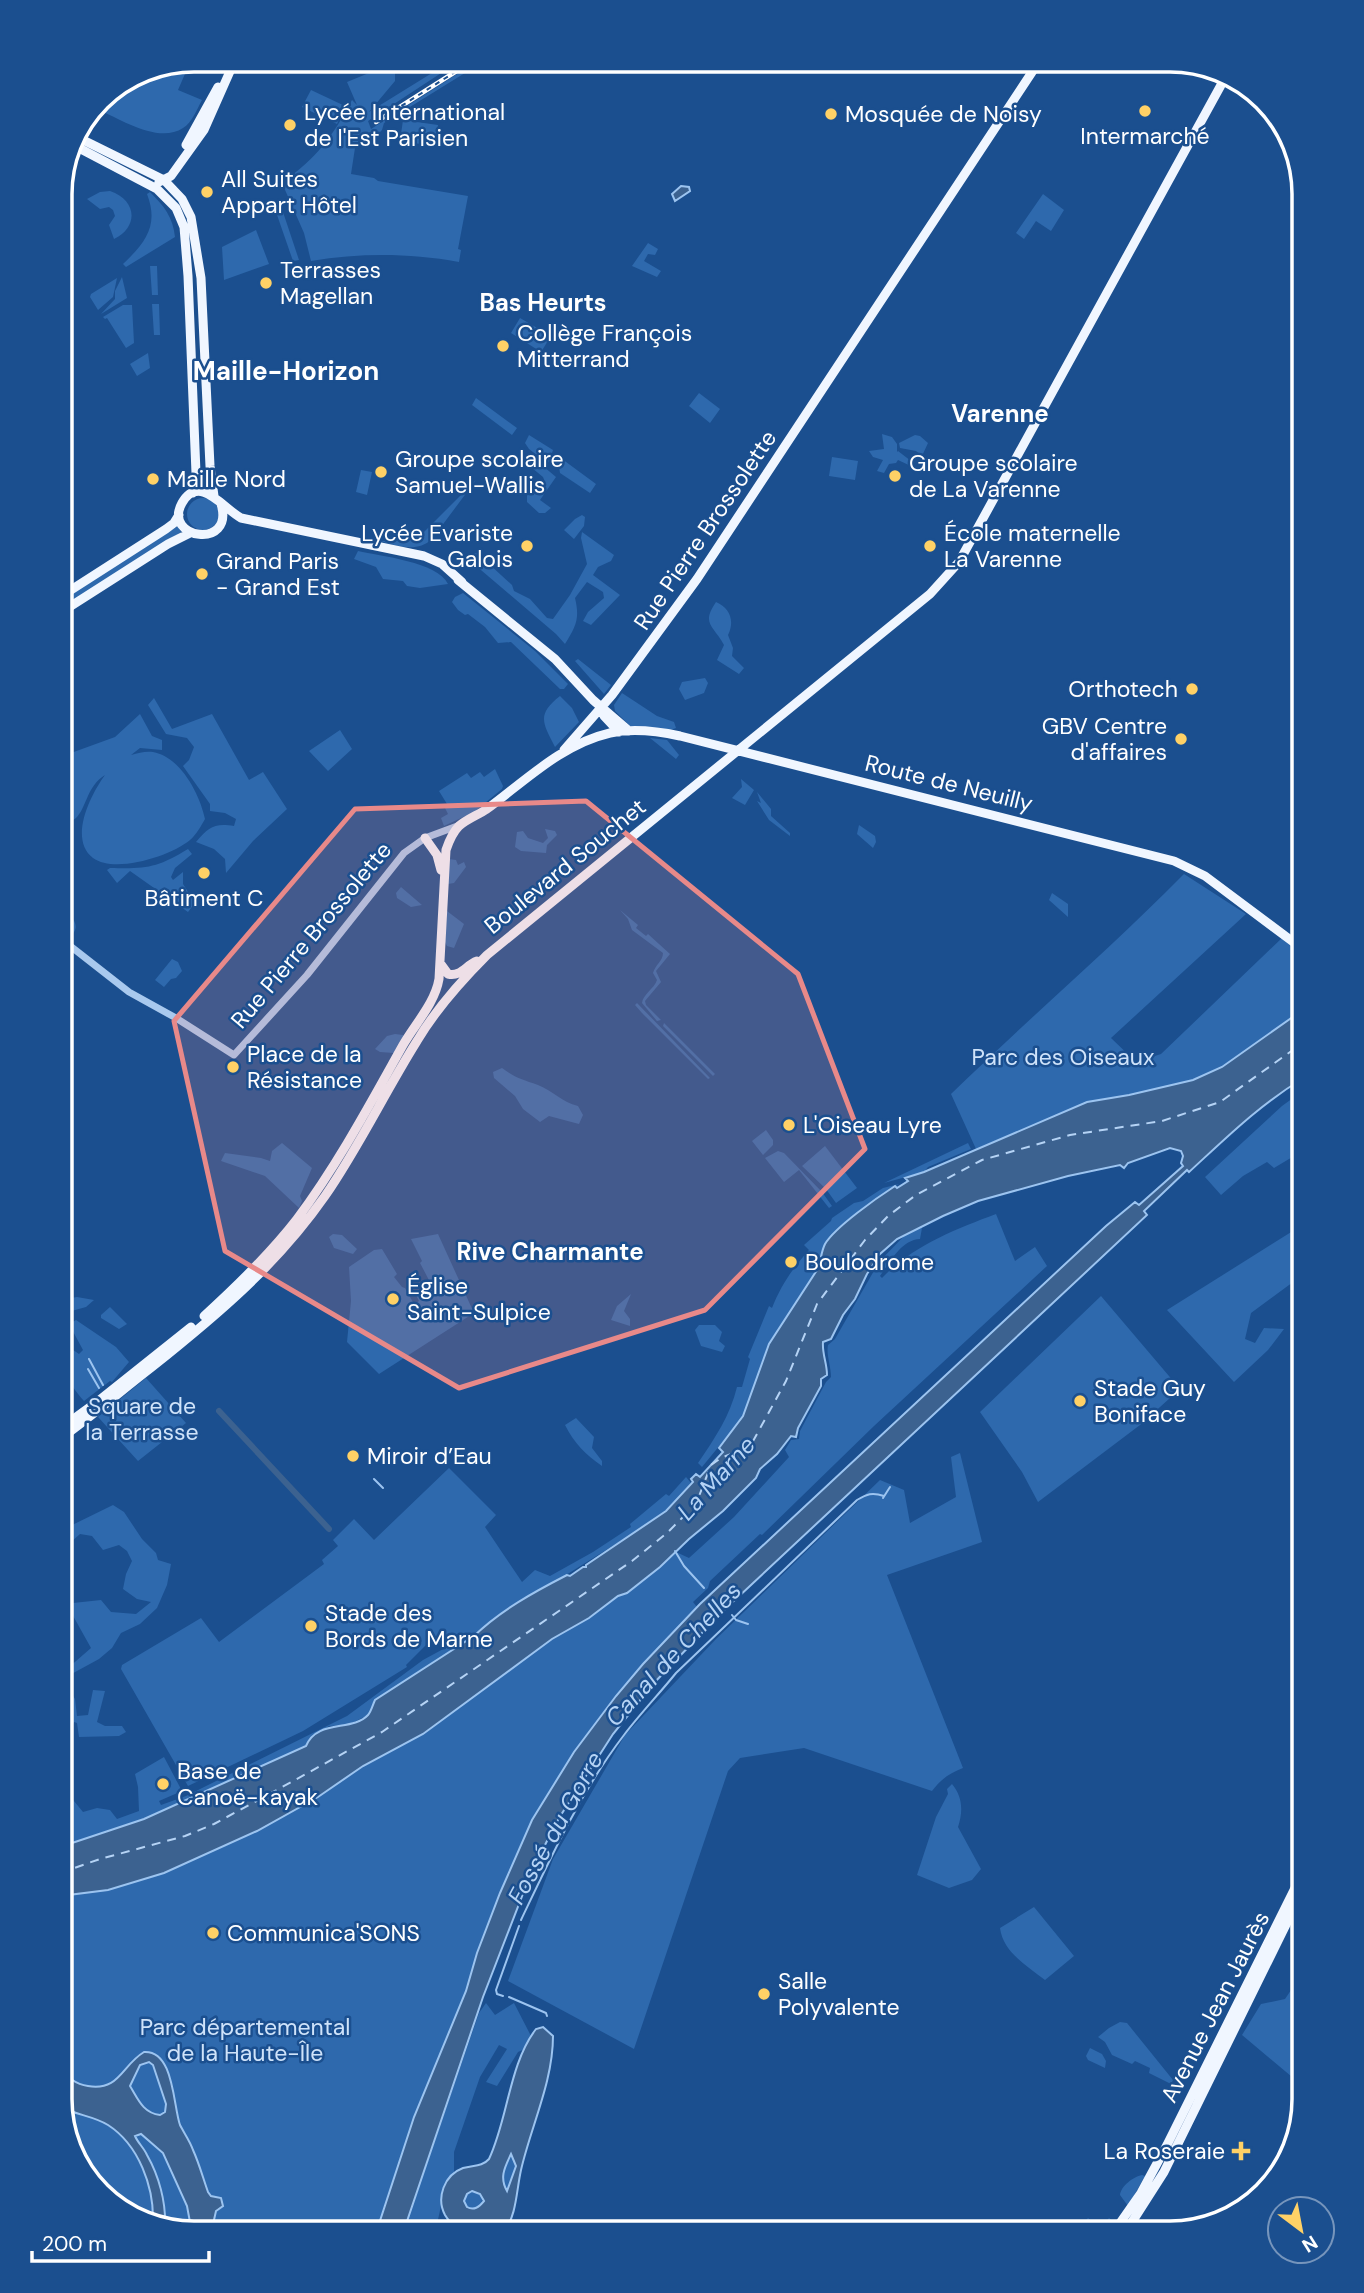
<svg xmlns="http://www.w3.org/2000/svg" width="1364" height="2293" font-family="'DM Sans',sans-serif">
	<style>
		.green { fill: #2e69ad }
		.water { fill: #3c6290; stroke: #9cc4f0; stroke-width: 2; fill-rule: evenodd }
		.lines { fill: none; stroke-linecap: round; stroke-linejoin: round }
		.stream { stroke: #9cc4f0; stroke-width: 2 }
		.canal { stroke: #3c6290; stroke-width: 6 }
		.ferry { stroke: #b5d3f5; stroke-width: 2; stroke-dasharray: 9 7; stroke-linecap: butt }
		.minor { stroke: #a9c9ee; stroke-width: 7 }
		.major { stroke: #f0f6ff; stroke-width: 9 }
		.rail-casing { stroke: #fff; stroke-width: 4.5 }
		.rail { stroke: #1b4f8f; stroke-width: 2; stroke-dasharray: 5; stroke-linecap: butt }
		.marked { fill: #e88989; fill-opacity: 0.2; stroke: #e88989; stroke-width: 5; stroke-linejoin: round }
		.poi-dot { fill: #ffd166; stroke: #1b4f8f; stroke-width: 2.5 }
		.labels { text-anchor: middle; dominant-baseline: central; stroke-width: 5; stroke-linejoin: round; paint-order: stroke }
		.poi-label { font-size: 23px; fill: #fff; stroke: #1b4f8f; text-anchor: start }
		.street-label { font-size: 23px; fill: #fff; stroke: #1b4f8f }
		.park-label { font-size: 23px; fill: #cfe3fa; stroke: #1b4f8f }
		.neighbourhood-label { font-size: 24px; font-weight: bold; fill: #fff; stroke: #1b4f8f }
		.water-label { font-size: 24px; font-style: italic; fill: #b5d3f5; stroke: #1b4f8f }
		.quarter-label { font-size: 26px; font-weight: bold; fill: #fff; stroke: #1b4f8f }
		.rim { fill: none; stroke: #fff; stroke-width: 3.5 }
	</style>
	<rect width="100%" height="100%" fill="#1b4f8f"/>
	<path class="green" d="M191 60 178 90 202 100C197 109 192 123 183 128 159 144 122 120 99 110V103H97L99 99 143 70Z
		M453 60H461L368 121 371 129 479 60H486L384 123 382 130 372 140 362 136 355 148 351 174 374 178 378 181 468 196 458 249 461 250 459 262C408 253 361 253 311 261L304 233 282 183C318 156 331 139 352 100L357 105 347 82 386 66 395 70V81L369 112Z
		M311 90 345 106 337 124 302 107Z
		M403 120 438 125 434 146 400 141Z
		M110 191C137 200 139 227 114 239L109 225 115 216 113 210 109 207 100 209 87 199 100 192Z
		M150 192C164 206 173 217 175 237L126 267 123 264C146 242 159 225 147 194Z
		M1043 194 1064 210 1051 231 1036 221 1024 239 1016 233Z
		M282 209 299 260 293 261 276 212Z
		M256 230 269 264 224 280 222 247Z
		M648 243 658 249 655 255 648 254 644 261 661 271 657 277 632 266Z
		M150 266H157L158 295H152Z
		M122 277 127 298 101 314 115 299V291Z
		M117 278 113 297 98 310 90 297 91 294Z
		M152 304H159L160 335H154Z
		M123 305H132L134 343 126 348 107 318 105 319 103 317Z
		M520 318 551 336 541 352 511 333Z
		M148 353 150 368 137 376 130 364Z
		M699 393 720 409 710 423 689 406Z
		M476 398 517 428 512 435 472 405Z
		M882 434 892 437 897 444V452L898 451 911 461 913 467 898 460 896 463 889 464 884 473 877 471 883 460 873 457 869 451 884 449Z
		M529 435 553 450 549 462 547 463 529 449 525 443Z
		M915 435 920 436 928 443 922 456 916 451 900 448 899 443Z
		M832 457 858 461 855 480 829 476Z
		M562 459 596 484 590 493 560 473 559 467Z
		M537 461 556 477 540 500 551 508 545 513H539L527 502V493L537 491 545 482 543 477 532 468Z
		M361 470 372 472 367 495 356 492Z
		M476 480 432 539C417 553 398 546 380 541L406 540 421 535Z
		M187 514a16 16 0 1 1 32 0a16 16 0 1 1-32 0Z
		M582 515 585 517 584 526 574 539 564 530 575 519Z
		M178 526 181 532 60 610V601Z
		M582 532 614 555 611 561 598 567 593 575 620 595 591 625 583 621 588 612 604 598 603 592 587 582 575 598C580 619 576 626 565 644L556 634 468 559V555L477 553 512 585 514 591 530 599 547 618 553 619 570 595 587 564 581 538Z
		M358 551C380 556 438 562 448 584L420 588 407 586 403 581 383 579 376 567 354 559Z
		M463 593 535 651 568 684 564 689H560L511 642 498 643 485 627 468 614 465 615 458 610 452 602 455 597Z
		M716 602C730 608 735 621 728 635L733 648 732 656 744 668 739 674 717 660 724 645C713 625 701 624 716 602Z
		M578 659 611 685 604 694 575 661Z
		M705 678 708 683 704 693 685 700 679 689 682 682Z
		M622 693 657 716 674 722 676 728 671 730 632 728 615 711 614 705Z
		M560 696 572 708 579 722 555 747C543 723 536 715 560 696Z
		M154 698 172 729 212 714 249 780 263 772 287 809 253 841 226 873 225 859 214 849 196 842C209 827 214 823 234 826L236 819 225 813 210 811V804L183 766 189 760 194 747 187 738 166 734 148 705Z
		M140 714 152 736 162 740V750L140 748 131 755C139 753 145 751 153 752 181 757 200 795 205 819 201 826 196 835 190 840 171 856 115 874 93 858 68 839 91 794 105 775 87 786 87 806 77 817 73 821 66 823 62 826L60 835V757L115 737Z
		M340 730 352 749 328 771 309 751Z
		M650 738 667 740 679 755 676 759Z
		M495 769 503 786 502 789 474 812 444 826 441 818 448 814 444 806 447 804 439 791 467 773 471 778 480 772 484 777Z
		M741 779 754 790 745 805 732 798 742 787Z
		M757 792 771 809V816L790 833V836L769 820 757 801 761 803Z
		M859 825 875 836 876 842 873 848 857 834Z
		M545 829 555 831 557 835 547 845 546 853 521 851 515 847 517 832 523 831 528 838 543 843 548 838Z
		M188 849 192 854 175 868 171 877 173 880 183 872V884L190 895 200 896 188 912 130 871 117 883 107 870 110 868C146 869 157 868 188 849Z
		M449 859 456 860 458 865 464 862 466 867 454 883 448 884Z
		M1184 874 1246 914 1111 1038 1136 1062 1161 1054 1282 938 1304 956V1008L1222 1067 1193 1080 1129 1095 1087 1102 976 1149 951 1094C1028 1019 1109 950 1184 874Z
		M401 887 422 905 411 907 397 898 396 893Z
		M1052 893 1068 904V917L1049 900Z
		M60 909C72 915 84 927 68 938L60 933Z
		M620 910 638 925 636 928 646 936 648 934 670 954 656 971 661 982 645 1001 646 1005 661 1020 657 1021 642 1003C643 994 654 989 657 980L653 973C655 965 663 961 663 953L632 930 628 919Z
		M447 911 464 924 454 948 447 946 445 942Z
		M172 959 178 962 182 971 176 978 171 979 164 987 155 980Z
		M637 1003 710 1078 708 1079 642 1013 635 1005Z
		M664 1023 715 1074 713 1076 663 1026Z
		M395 1034 403 1035 404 1038 394 1053 380 1052 375 1049 387 1036Z
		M502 1068C517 1079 522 1079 538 1085 553 1091 562 1102 578 1106L583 1115 579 1124 549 1116 540 1122 523 1109 515 1096 494 1078 493 1072Z
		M1304 1090V1150L1274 1168 1267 1162 1243 1176 1221 1195 1205 1177 1282 1106Z
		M766 1130 773 1140V1145L763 1155 752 1141Z
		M282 1143 312 1168 300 1196 302 1201 299 1208 265 1176 221 1161 225 1153 261 1158 270 1161 272 1151Z
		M968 1143 971 1149 928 1167 924 1172 884 1183Z
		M825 1146 857 1188 836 1203 826 1189 802 1166Z
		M778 1151 784 1153 822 1192 832 1206 829 1208 799 1170 784 1182 765 1158Z
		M899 1184C879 1196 837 1224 825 1244 821 1253 820 1261 818 1270L767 1347 759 1372 757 1384 743 1417 702 1467 698 1463C715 1438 730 1416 737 1387H742L750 1359 748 1357 769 1306 772 1308C781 1285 793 1268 809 1250L804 1245 831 1221 832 1218 854 1203 863 1201 883 1188Z
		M996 1214 1015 1261 1035 1247 1047 1266 874 1426 762 1535 760 1534 710 1581 708 1588 693 1602 697 1607 643 1664 616 1696 574 1752 532 1820 484 1933 466 1991 414 2117 376 2233H185L119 2211 73 2158 60 2099V1896L108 1890 164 1873 257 1831 318 1797 363 1766 423 1734 552 1639 589 1618 618 1596 627 1593 676 1552 689 1558 734 1517 789 1457 785 1450 791 1440 799 1439 800 1431 826 1382 831 1377C831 1366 826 1355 828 1345L835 1339 879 1262 904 1236 916 1229 922 1228 920 1239C901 1240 890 1262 880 1276L882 1278C912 1246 956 1229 996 1214Z
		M1304 1224V1274L1251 1313 1245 1339 1255 1343 1264 1328 1284 1329 1268 1350 1234 1382 1167 1310Z
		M333 1234 342 1235 357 1249 353 1254 334 1248 329 1237Z
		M438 1234 474 1313 379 1374 347 1342 351 1301 349 1267 374 1250 382 1249 397 1274 394 1277 402 1287 405 1288 414 1304 419 1301 416 1295 431 1284 420 1263 422 1261 411 1239Z
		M631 1294 624 1311 630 1319V1326L611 1320 617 1306Z
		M1101 1296 1180 1389 1140 1425 1038 1502 1022 1472 980 1412Z
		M77 1297 94 1300 86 1307 68 1312 60 1302V1300Z
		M110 1307 127 1324 119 1329 101 1318V1315Z
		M76 1320 116 1347 129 1362 112 1382 110 1381 84 1401C66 1380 60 1368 60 1341L79 1354 83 1350 69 1324Z
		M699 1325H715L722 1332 719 1341 725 1346 722 1352 701 1346 695 1330Z
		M146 1378 186 1423 138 1461 98 1417Z
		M576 1418 594 1437 592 1448 602 1461V1466C586 1455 574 1443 565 1425Z
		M960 1453 982 1542 887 1575 963 1768C950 1773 941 1779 932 1791L804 1748 740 1758 728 1771 634 2049 508 1981 553 1859 625 1735 716 1639 880 1480 904 1490 910 1523 956 1497 951 1457Z
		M449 1468 496 1515 485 1527 522 1582 535 1570 550 1576 593 1552 631 1527 630 1524 666 1494 669 1496 686 1477 691 1483 669 1508 654 1520 486 1625 474 1636 434 1663 368 1715 348 1725 329 1726 308 1741 306 1746 144 1819 60 1847V1821L67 1817 60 1806V1784L83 1812 97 1808 110 1810 117 1819 139 1811 138 1787 135 1774 164 1757 182 1791 159 1801 161 1805 186 1796 347 1716 423 1660 458 1641 450 1633 435 1644 431 1640 406 1665 407 1667 303 1731 188 1786 121 1669 122 1665 201 1618 219 1642 324 1564 322 1560 338 1546 333 1540 354 1519 374 1540Z
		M113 1505 124 1512 142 1539 156 1553 158 1560 171 1564 167 1585 157 1608 140 1624 121 1633 112 1648 99 1659 66 1677 67 1686 75 1699 77 1716 88 1715 93 1690 105 1691 97 1722 105 1726H122L126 1732 119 1736 79 1737 77 1723 74 1722 68 1733 60 1739V1675L91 1648 67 1605 73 1603 101 1600 111 1612 136 1614 151 1602 137 1599 123 1589 126 1574 132 1561 127 1551 119 1545 103 1550 92 1536 80 1534 71 1542 64 1529Z
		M952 1784C963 1797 963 1812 958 1827L981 1869 972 1880 949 1888 917 1875 936 1817 948 1794 947 1789Z
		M1034 1907 1074 1956 1045 1980C1026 1965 1003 1952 1000 1928Z
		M1304 1971V2087L1242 2035 1261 2004 1285 1999Z
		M486 2003 495 2015 514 2003 531 2036 525 2049 518 2052 497 2086 486 2082 507 2049 499 2045 480 2077 454 2152V2173L443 2188 441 2206 435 2233H403L479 2013Z
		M1120 2022 1127 2023 1173 2080 1171 2084 1149 2073 1150 2068 1135 2061 1132 2064 1112 2055 1105 2042 1098 2037 1109 2028Z
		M1090 2048 1102 2054 1106 2061 1105 2068 1088 2060 1086 2056Z
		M512 2154 516 2166 507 2191C500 2178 504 2165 512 2154Z
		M1142 2175 1145 2176 1128 2206 1120 2195C1121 2186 1133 2177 1142 2175Z
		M464 2200a9 9 0 1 1 18 0a9 9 0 1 1-18 0Z
		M1088 2218 1095 2224H1104L1109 2218 1115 2223 1107 2233H1091L1084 2223Z"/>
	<path class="water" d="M681 186 689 187 690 191 675 201 672 194Z
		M1304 1009V1078C1260 1104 1226 1138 1189 1172L1187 1170 1144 1211 1147 1215 721 1613 654 1683 613 1734 559 1818 533 1868 483 1997 403 2233H376L414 2117 466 1991 477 1953 500 1893 532 1820 574 1752 616 1696 643 1664 700 1604 1106 1226 1135 1202 1139 1205 1183 1166 1181 1163 1183 1156 1181 1151 1170 1148 1128 1163 1124 1168 1120 1165 1068 1176 978 1201 943 1216 897 1239 880 1254 867 1274 855 1299 843 1315 831 1339 823 1342C822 1354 827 1363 827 1375L821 1379V1386L798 1428 796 1437 791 1436 777 1454 760 1469 756 1478 723 1511 689 1539 660 1567 627 1593 618 1596 589 1618 552 1639 423 1734 363 1766 318 1797 257 1831 164 1873 108 1890 60 1896V1847L144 1819 306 1746C317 1719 352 1732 368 1715 371 1712 373 1704 375 1700L474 1636C501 1610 534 1592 567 1575L570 1576 583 1567H586V1565L666 1511 693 1482 691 1479 696 1474 700 1477 723 1452 719 1448 743 1416 769 1344 817 1270C821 1261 821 1252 825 1244 835 1227 878 1197 895 1186L897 1188 908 1181 905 1178 924 1172 1087 1102 1129 1095 1193 1080 1222 1067Z
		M543 2027 553 2036C553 2082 531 2126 521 2170 516 2193 517 2213 504 2233H496L493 2228 486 2233H458C455 2226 449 2222 445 2215 436 2198 444 2175 463 2168 473 2165 482 2167 489 2159 508 2119 509 2064 536 2029ZM511 2154 516 2166 507 2191C499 2177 505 2167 511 2154ZM472 2191 480 2194 484 2201C479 2207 474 2211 467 2207L464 2201 467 2194Z
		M144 2052C174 2050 173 2105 180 2125 184 2133 190 2141 193 2150 199 2163 203 2178 208 2192L211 2196 221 2198 223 2206 216 2211 211 2233H192L187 2206 163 2153 141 2134 135 2136C138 2143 144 2148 147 2155 159 2176 166 2202 165 2226L153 2222C154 2187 139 2145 108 2125 94 2116 76 2115 61 2107L60 2067C67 2078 75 2084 88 2086 120 2091 121 2066 144 2052ZM149 2062 153 2065 166 2104 165 2112 160 2115C143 2113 138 2099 130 2086L140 2065Z"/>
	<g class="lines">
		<path class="stream" d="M89 1359 103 1385
			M88 1369 99 1388
			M374 1479 383 1488
			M883 1498 890 1487
			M675 1551 684 1566 704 1588
			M732 1615 736 1620 748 1624
			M521 1920C551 1857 581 1791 624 1735 640 1714 659 1694 676 1673L857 1500C867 1494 872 1492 884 1496
			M503 1996 497 1994 496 1990 519 1926
			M509 1997 546 2013 547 2016"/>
		<path class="canal" d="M219 1411 329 1529"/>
		<path class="ferry" d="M60 1873 100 1859 185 1836 214 1824 275 1791 382 1732 632 1561 667 1533 696 1504 711 1465 721 1458 741 1450 752 1443 786 1381 817 1304 865 1240 888 1216 916 1195 982 1160 1070 1135 1162 1121 1220 1102 1304 1042"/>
		<path class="minor" d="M60 938 129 992 176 1018 234 1055 307 975 404 853 425 838 460 825"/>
		<path class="major" d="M81 139 164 180 182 199 191 217 201 278 210 466 214 496
			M186 145 218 87
			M77 147 157 189 176 208 184 227 188 276 196 473 193 493
			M159 182 171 176 204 130 235 60
			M221 504C235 550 162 539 182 503 199 473 224 509 241 518L424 556 442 564 462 582
			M458 580 555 659 593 700 629 731
			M60 597 166 529 174 523 179 515
			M60 613 168 544 190 533
			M601 708 604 716 619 732
			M564 750 612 695 697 579 1040 60
			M425 838 437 855 441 870
			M440 963 448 974C461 977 466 965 477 961
			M204 1316C237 1286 270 1254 297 1219 338 1164 370 1104 403 1045 415 1024 435 1003 439 979L446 850C449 841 453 832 459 826 467 819 478 815 487 809 525 781 562 744 610 733 633 728 657 731 680 736L1174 861 1205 876 1304 950
			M60 1429 97 1402 191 1327
			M60 1439C92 1416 121 1391 152 1367 217 1315 277 1265 325 1196 359 1147 385 1092 417 1041 436 1009 461 981 487 955L930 594 959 562 1226 76
			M1113 2233 1141 2193 1167 2145 1304 1870
			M1125 2233 1164 2172 1304 1888"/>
		<defs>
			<path id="rail" d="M376 122 474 60"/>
		</defs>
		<use href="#rail" class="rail-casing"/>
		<use href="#rail" class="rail"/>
	</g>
	<path class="marked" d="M586 801 798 974 865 1149 705 1310 459 1388 225 1251 174 1021 355 809Z"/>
	<g class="poi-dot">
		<circle cx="1145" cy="111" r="7"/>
		<circle cx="831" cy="114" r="7"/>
		<circle cx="290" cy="125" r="7"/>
		<circle cx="207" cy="192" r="7"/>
		<circle cx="266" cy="283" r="7"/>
		<circle cx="503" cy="346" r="7"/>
		<circle cx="381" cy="472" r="7"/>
		<circle cx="895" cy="476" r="7"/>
		<circle cx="153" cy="479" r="7"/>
		<circle cx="527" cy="546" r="7"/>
		<circle cx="930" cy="546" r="7"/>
		<circle cx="202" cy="574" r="7"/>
		<circle cx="1192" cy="689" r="7"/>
		<circle cx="1181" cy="739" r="7"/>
		<circle cx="204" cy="873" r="7"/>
		<circle cx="233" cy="1067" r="7"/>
		<circle cx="789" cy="1125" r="7"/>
		<circle cx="791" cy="1262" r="7"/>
		<circle cx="393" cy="1299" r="7"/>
		<circle cx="1080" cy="1401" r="7"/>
		<circle cx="353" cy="1456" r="7"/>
		<circle cx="311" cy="1626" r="7"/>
		<circle cx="163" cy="1784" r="7"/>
		<circle cx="213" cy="1933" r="7"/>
		<circle cx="764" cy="1994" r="7"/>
		<path d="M1237.5 2140.5h7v7h7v7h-7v7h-7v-7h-7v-7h7z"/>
	</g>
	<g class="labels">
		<g class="poi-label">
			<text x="304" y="112">Lycée International<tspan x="304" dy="26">de l'Est Parisien</tspan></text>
			<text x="845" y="114">Mosquée de Noisy</text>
			<text x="1145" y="136" text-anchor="middle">Intermarché</text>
			<text x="221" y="179">All Suites<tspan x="221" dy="26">Appart Hôtel</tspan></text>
			<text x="280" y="270">Terrasses<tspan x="280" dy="26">Magellan</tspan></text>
			<text x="517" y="333">Collège François<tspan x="517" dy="26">Mitterrand</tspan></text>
			<text x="395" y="459">Groupe scolaire<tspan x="395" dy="26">Samuel-Wallis</tspan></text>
			<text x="909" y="463">Groupe scolaire<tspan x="909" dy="26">de La Varenne</tspan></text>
			<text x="167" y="479">Maille Nord</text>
			<text x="513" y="533" text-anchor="end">Lycée Evariste<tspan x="513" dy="26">Galois</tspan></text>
			<text x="944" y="533">École maternelle<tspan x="944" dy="26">La Varenne</tspan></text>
			<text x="216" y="561">Grand Paris<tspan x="216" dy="26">- Grand Est</tspan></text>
			<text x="1178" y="689" text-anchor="end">Orthotech</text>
			<text x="1167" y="726" text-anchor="end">GBV Centre<tspan x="1167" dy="26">d'affaires</tspan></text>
			<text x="204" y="898" text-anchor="middle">Bâtiment C</text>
			<text x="247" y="1054">Place de la<tspan x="247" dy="26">Résistance</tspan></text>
			<text x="803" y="1125">L'Oiseau Lyre</text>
			<text x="805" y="1262">Boulodrome</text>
			<text x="407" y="1286">Église<tspan x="407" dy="26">Saint-Sulpice</tspan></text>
			<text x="1094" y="1388">Stade Guy<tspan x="1094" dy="26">Boniface</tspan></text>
			<text x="367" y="1456">Miroir d’Eau</text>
			<text x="325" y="1613">Stade des<tspan x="325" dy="26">Bords de Marne</tspan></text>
			<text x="177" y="1771">Base de<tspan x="177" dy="26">Canoë-kayak</tspan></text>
			<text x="227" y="1933">Communica'SONS</text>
			<text x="778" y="1981">Salle<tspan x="778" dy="26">Polyvalente</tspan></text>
			<text x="1225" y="2151" text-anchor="end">La Roseraie</text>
		</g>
		<g class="street-label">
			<text transform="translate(705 530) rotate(-56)">Rue Pierre Brossolette</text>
			<text transform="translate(949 783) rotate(14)">Route de Neuilly</text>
			<text transform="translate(565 866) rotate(-39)">Boulevard Souchet</text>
			<text transform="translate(311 935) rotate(-50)">Rue Pierre Brossolette</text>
			<text transform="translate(1215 2007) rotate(-63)">Avenue Jean Jaurès</text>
		</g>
		<g class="park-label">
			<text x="1063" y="1057">Parc des Oiseaux</text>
			<text x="142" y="1406">Square de<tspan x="142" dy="26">la Terrasse</tspan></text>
			<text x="245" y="2027">Parc départemental<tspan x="245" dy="26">de la Haute-Île</tspan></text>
		</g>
		<g class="neighbourhood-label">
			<text x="543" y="302">Bas Heurts</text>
			<text x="1000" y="413">Varenne</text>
			<text x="550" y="1251">Rive Charmante</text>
		</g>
		<g class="water-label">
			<text transform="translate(716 1478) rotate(-48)">La Marne</text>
			<text transform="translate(673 1654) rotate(-47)">Canal de Chelles</text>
			<text transform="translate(555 1828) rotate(-61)">Fossé du Gorre</text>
		</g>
		<g class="quarter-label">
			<text x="286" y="371">Maille-Horizon</text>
		</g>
	</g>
	<path d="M0 0H1364V2293H0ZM194 72H1170A122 122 0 0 1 1292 194V2099A122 122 0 0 1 1170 2221H194A122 122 0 0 1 72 2099V194A122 122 0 0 1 194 72Z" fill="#1b4f8f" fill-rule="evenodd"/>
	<path class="rim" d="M194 72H1170A122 122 0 0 1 1292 194V2099A122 122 0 0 1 1170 2221H194A122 122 0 0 1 72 2099V194A122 122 0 0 1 194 72Z"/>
	<g transform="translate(1301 2230) rotate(148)"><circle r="33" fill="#1b4f8f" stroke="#7695bc" stroke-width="2"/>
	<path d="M0-5L12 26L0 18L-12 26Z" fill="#ffd166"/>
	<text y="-10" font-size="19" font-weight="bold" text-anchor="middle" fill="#ffffff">N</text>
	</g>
	<path d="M32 2251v10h177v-10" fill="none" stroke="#ffffff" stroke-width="3.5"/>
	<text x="42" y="2251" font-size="21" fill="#ffffff" stroke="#1b4f8f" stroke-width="5" paint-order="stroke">200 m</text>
</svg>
